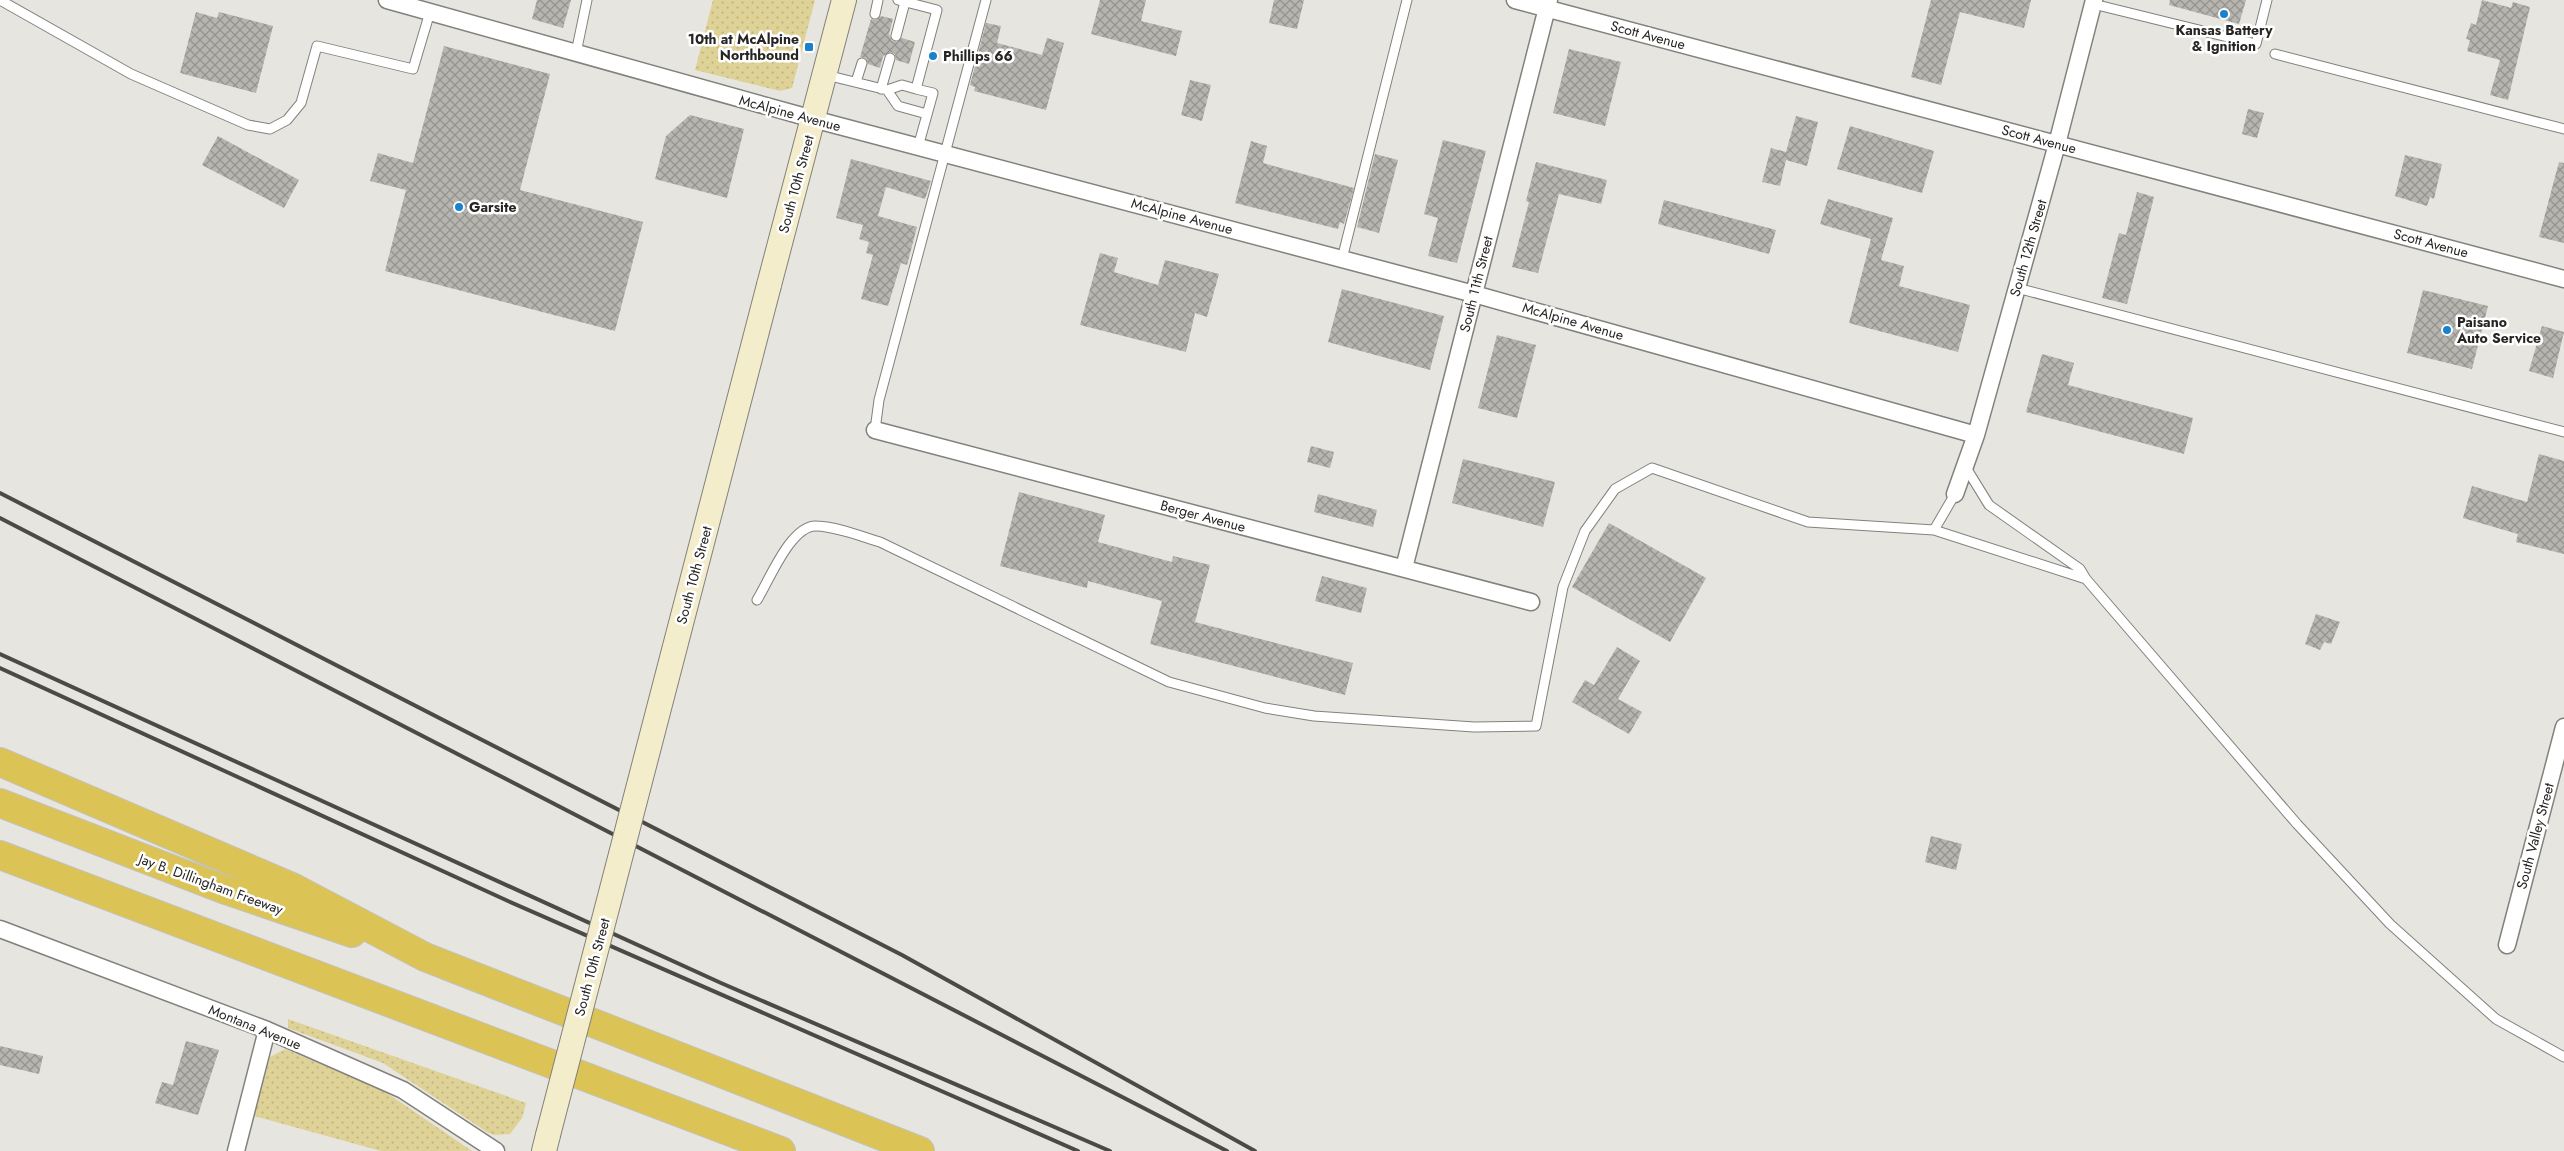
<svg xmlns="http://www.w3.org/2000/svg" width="2564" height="1151" font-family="Jost,sans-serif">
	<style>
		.grass { fill: url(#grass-dots) }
		.building { fill: url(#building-cross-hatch) }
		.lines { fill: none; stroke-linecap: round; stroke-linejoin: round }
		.lane-casing { stroke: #82817b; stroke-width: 11 }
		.street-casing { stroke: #82817b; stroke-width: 19 }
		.secondary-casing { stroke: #82817b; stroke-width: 26 }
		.highway-casing { stroke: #c2c2c1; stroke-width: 30 }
		.lane { stroke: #fff; stroke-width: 9 }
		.street { stroke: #fff; stroke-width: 16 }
		.secondary { stroke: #f4edcc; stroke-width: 24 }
		.highway { stroke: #dbc455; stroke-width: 28 }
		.rail { stroke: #4b4a47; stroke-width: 4 }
		.secondary-bridge-casing { stroke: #82817b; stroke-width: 26; stroke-linecap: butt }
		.secondary-bridge { stroke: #f4edcc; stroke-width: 24 }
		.poi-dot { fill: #1a82cd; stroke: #fff; stroke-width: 2 }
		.labels { text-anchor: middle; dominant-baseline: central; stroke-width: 5; stroke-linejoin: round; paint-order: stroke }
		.poi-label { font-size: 14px; font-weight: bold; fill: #262523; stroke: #fff; text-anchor: start }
		.street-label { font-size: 14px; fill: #262523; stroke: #fff }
	</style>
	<defs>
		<pattern id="grass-dots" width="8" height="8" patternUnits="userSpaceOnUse" patternTransform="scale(1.25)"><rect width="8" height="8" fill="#dfd296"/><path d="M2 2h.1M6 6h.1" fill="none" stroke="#bfb481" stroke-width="1.8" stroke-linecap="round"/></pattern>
		<pattern id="building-cross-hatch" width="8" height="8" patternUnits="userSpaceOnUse" patternTransform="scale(1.25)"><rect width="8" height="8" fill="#b7b5af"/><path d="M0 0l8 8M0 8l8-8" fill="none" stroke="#95938e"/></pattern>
	</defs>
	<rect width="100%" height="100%" fill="#e7e5df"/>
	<path class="grass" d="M713 0H815L792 88 780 91 695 70Z
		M288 1019 526 1103 522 1118 510 1134 494 1135 487 1132 383 1063 288 1028Z
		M285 1049 384 1091 472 1151H381L254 1116 270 1057Z"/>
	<path class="building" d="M537 0H571L563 28 532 19Z
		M1100 0H1146L1141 21 1182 31 1176 56 1091 34Z
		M1274 0H1304L1297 29 1269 23Z
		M1931 0H2031L2024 28 1960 12 1941 85 1911 77Z
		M2170 0H2246L2239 24 2169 5Z
		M2482 0 2508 7 2511 8 2513 2 2530 7 2508 100 2490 95 2500 60 2467 51 2470 40 2466 39 2471 23 2476 25Z
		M196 12 217 18 219 12 273 26 256 93 180 73Z
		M881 16 893 19 889 34 892 41 897 42 902 38 915 42 909 64 896 60 895 54 891 52 883 56 880 68 868 64 866 58 860 57 871 19 876 20Z
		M986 23 1001 26 997 43 1042 55 1047 38 1064 43 1046 110 974 91 975 87 970 85Z
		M444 46 550 74 520 190 643 222 615 331 385 271 406 190 370 181 378 153 413 163Z
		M1569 49 1621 62 1605 126 1553 113Z
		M1190 80 1211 85 1202 121 1181 115Z
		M2248 109 2264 113 2257 138 2242 134Z
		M690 115 744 129 727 198 655 179 666 136Z
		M1796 116 1818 122 1807 166 1786 160 1780 186 1762 182 1771 148 1786 152Z
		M1850 126 1934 151 1922 193 1837 169Z
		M218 136 299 180 284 208 202 165Z
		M1443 140 1486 151 1457 263 1428 256 1438 218 1424 214Z
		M1251 141 1267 146 1263 163 1354 188 1344 224 1340 222 1338 229 1235 203Z
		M1375 154 1398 160 1379 233 1357 227Z
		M2405 155 2442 164 2434 199 2430 197 2427 206 2395 196Z
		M851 159 931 181 925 199 886 187 878 216 917 227 907 265 901 263 888 306 861 299 873 255 866 253 869 242 859 239 863 225 836 218Z
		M1536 162 1607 180 1601 204 1559 194 1538 273 1512 267 1529 202 1526 201Z
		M2559 162 2564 163V243L2539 237Z
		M2137 192 2154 197 2127 304 2102 298 2119 233 2126 235Z
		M1828 199 1893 218 1881 260 1904 266 1899 286 1970 305 1958 352 1849 323 1871 239 1820 224Z
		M1664 200 1776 230 1769 254 1658 224Z
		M1100 253 1118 258 1114 272 1158 285 1165 260 1219 274 1207 317 1195 313 1186 352 1080 325Z
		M1342 289 1444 316 1430 370 1328 342Z
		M2423 290 2488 306 2472 369 2407 353Z
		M2542 326 2564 332 2553 378 2529 371Z
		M1497 335 1536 345 1517 418 1478 408Z
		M2042 354 2074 363 2068 385 2193 418 2184 454 2026 412Z
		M1311 446 1334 452 1330 468 1307 462Z
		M2539 454 2564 461V554L2516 542 2518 534 2463 518 2472 486 2527 502Z
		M1463 459 1555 482 1543 527 1452 503Z
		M1019 492 1105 515 1098 542 1172 562 1173 556 1210 565 1195 622 1353 663 1345 695 1150 644 1162 601 1088 581 1087 588 1000 566Z
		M1318 494 1377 510 1373 527 1314 512Z
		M1609 523 1706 578 1670 642 1572 587Z
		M1322 576 1367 588 1361 613 1315 601Z
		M2316 614 2340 622 2331 644 2324 642 2320 650 2305 644Z
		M1617 647 1640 661 1618 699 1642 712 1629 734 1572 702 1585 680 1594 685Z
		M1931 836 1962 844 1956 870 1925 862Z
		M186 1041 219 1050 198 1115 155 1103 162 1082 173 1085Z
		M0 1046 43 1056 39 1074 0 1065Z"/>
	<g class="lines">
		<defs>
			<path id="lane" d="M0 0 131 74 248 125 270 129 287 120 301 103 317 46 413 69 430 12
				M898 0 937 10 916 89 933 93 918 147
				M2093 4 2256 44 2267 0
				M875 14 878 0
				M896 36 905 2
				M576 53 587 0
				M2275 54 2564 129
				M826 75 887 90 898 106 927 114
				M856 82 862 63
				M881 89 890 58
				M887 90 902 85 916 89
				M1342 259 1407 0
				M2017 288 2564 432
				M875 430 879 400 986 0
				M1965 466 1989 505 2080 569 2086 579 2297 824 2390 924 2496 1019 2564 1057
				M1934 530 1955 494
				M757 600C769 581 791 524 817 526 838 527 860 536 880 542L1169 682 1265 708 1314 716 1474 727 1536 726 1563 587 1585 531 1615 489 1652 468 1808 522 1934 530 2086 579"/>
			<path id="street" d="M387 0 813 119 1474 294 1976 435
				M1515 0 2564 279
				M875 430 1531 602
				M1955 494 1976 435 2057 144 2094 0
				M1404 568 1549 0
				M0 929 267 1030 403 1090 496 1151
				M2507 945 2564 727
				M236 1151 267 1030"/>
			<path id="secondary" d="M769 285 844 0
				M544 1151 548 1135"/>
			<path id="highway" d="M0 762 292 887 425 957 920 1151
				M0 803 223 889 352 933
				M0 855 781 1151"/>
		</defs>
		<use href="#lane" class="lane-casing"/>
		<use href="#street" class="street-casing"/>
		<use href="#secondary" class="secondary-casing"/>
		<use href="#highway" class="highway-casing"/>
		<use href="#lane" class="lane"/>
		<use href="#street" class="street"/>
		<use href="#secondary" class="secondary"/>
		<use href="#highway" class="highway"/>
		<path class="rail" d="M0 493 902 955 1255 1151
			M0 518 1227 1151
			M0 654 721 983 1110 1151
			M0 668 508 901 1078 1151"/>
		<defs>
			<path id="secondary-bridge" d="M548 1135 769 285"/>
		</defs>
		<use href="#secondary-bridge" class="secondary-bridge-casing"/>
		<use href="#secondary-bridge" class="secondary-bridge"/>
	</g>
	<g class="poi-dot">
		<circle cx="2224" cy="14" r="5"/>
		<rect x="804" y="42" width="10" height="10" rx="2.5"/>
		<circle cx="933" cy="56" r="5"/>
		<circle cx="459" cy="207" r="5"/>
		<circle cx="2447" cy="330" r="5"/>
	</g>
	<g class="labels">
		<g class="poi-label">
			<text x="2224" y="30" text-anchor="middle">Kansas Battery<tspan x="2224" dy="16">&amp; Ignition</tspan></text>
			<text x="799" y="39" text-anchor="end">10th at McAlpine<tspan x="799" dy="16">Northbound</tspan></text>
			<text x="943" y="56">Phillips 66</text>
			<text x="469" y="207">Garsite</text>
			<text x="2457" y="322">Paisano<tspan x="2457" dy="16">Auto Service</tspan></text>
		</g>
		<g class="street-label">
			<text transform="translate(1648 35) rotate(15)">Scott Avenue</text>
			<text transform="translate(790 113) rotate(15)">McAlpine Avenue</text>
			<text transform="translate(2039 139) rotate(15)">Scott Avenue</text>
			<text transform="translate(796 184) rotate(-75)">South 10th Street</text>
			<text transform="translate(1182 216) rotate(15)">McAlpine Avenue</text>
			<text transform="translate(2431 243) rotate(15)">Scott Avenue</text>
			<text transform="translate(2028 248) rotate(-74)">South 12th Street</text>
			<text transform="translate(1476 284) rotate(-76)">South 11th Street</text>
			<text transform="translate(1573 321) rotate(16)">McAlpine Avenue</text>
			<text transform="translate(1203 516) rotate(15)">Berger Avenue</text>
			<text transform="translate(694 575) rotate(-75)">South 10th Street</text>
			<text transform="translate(2535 836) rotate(-75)">South Valley Street</text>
			<text transform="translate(211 884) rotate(20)">Jay B. Dillingham Freeway</text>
			<text transform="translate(592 967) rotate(-75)">South 10th Street</text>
			<text transform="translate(255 1027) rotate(22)">Montana Avenue</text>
		</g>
	</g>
</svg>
